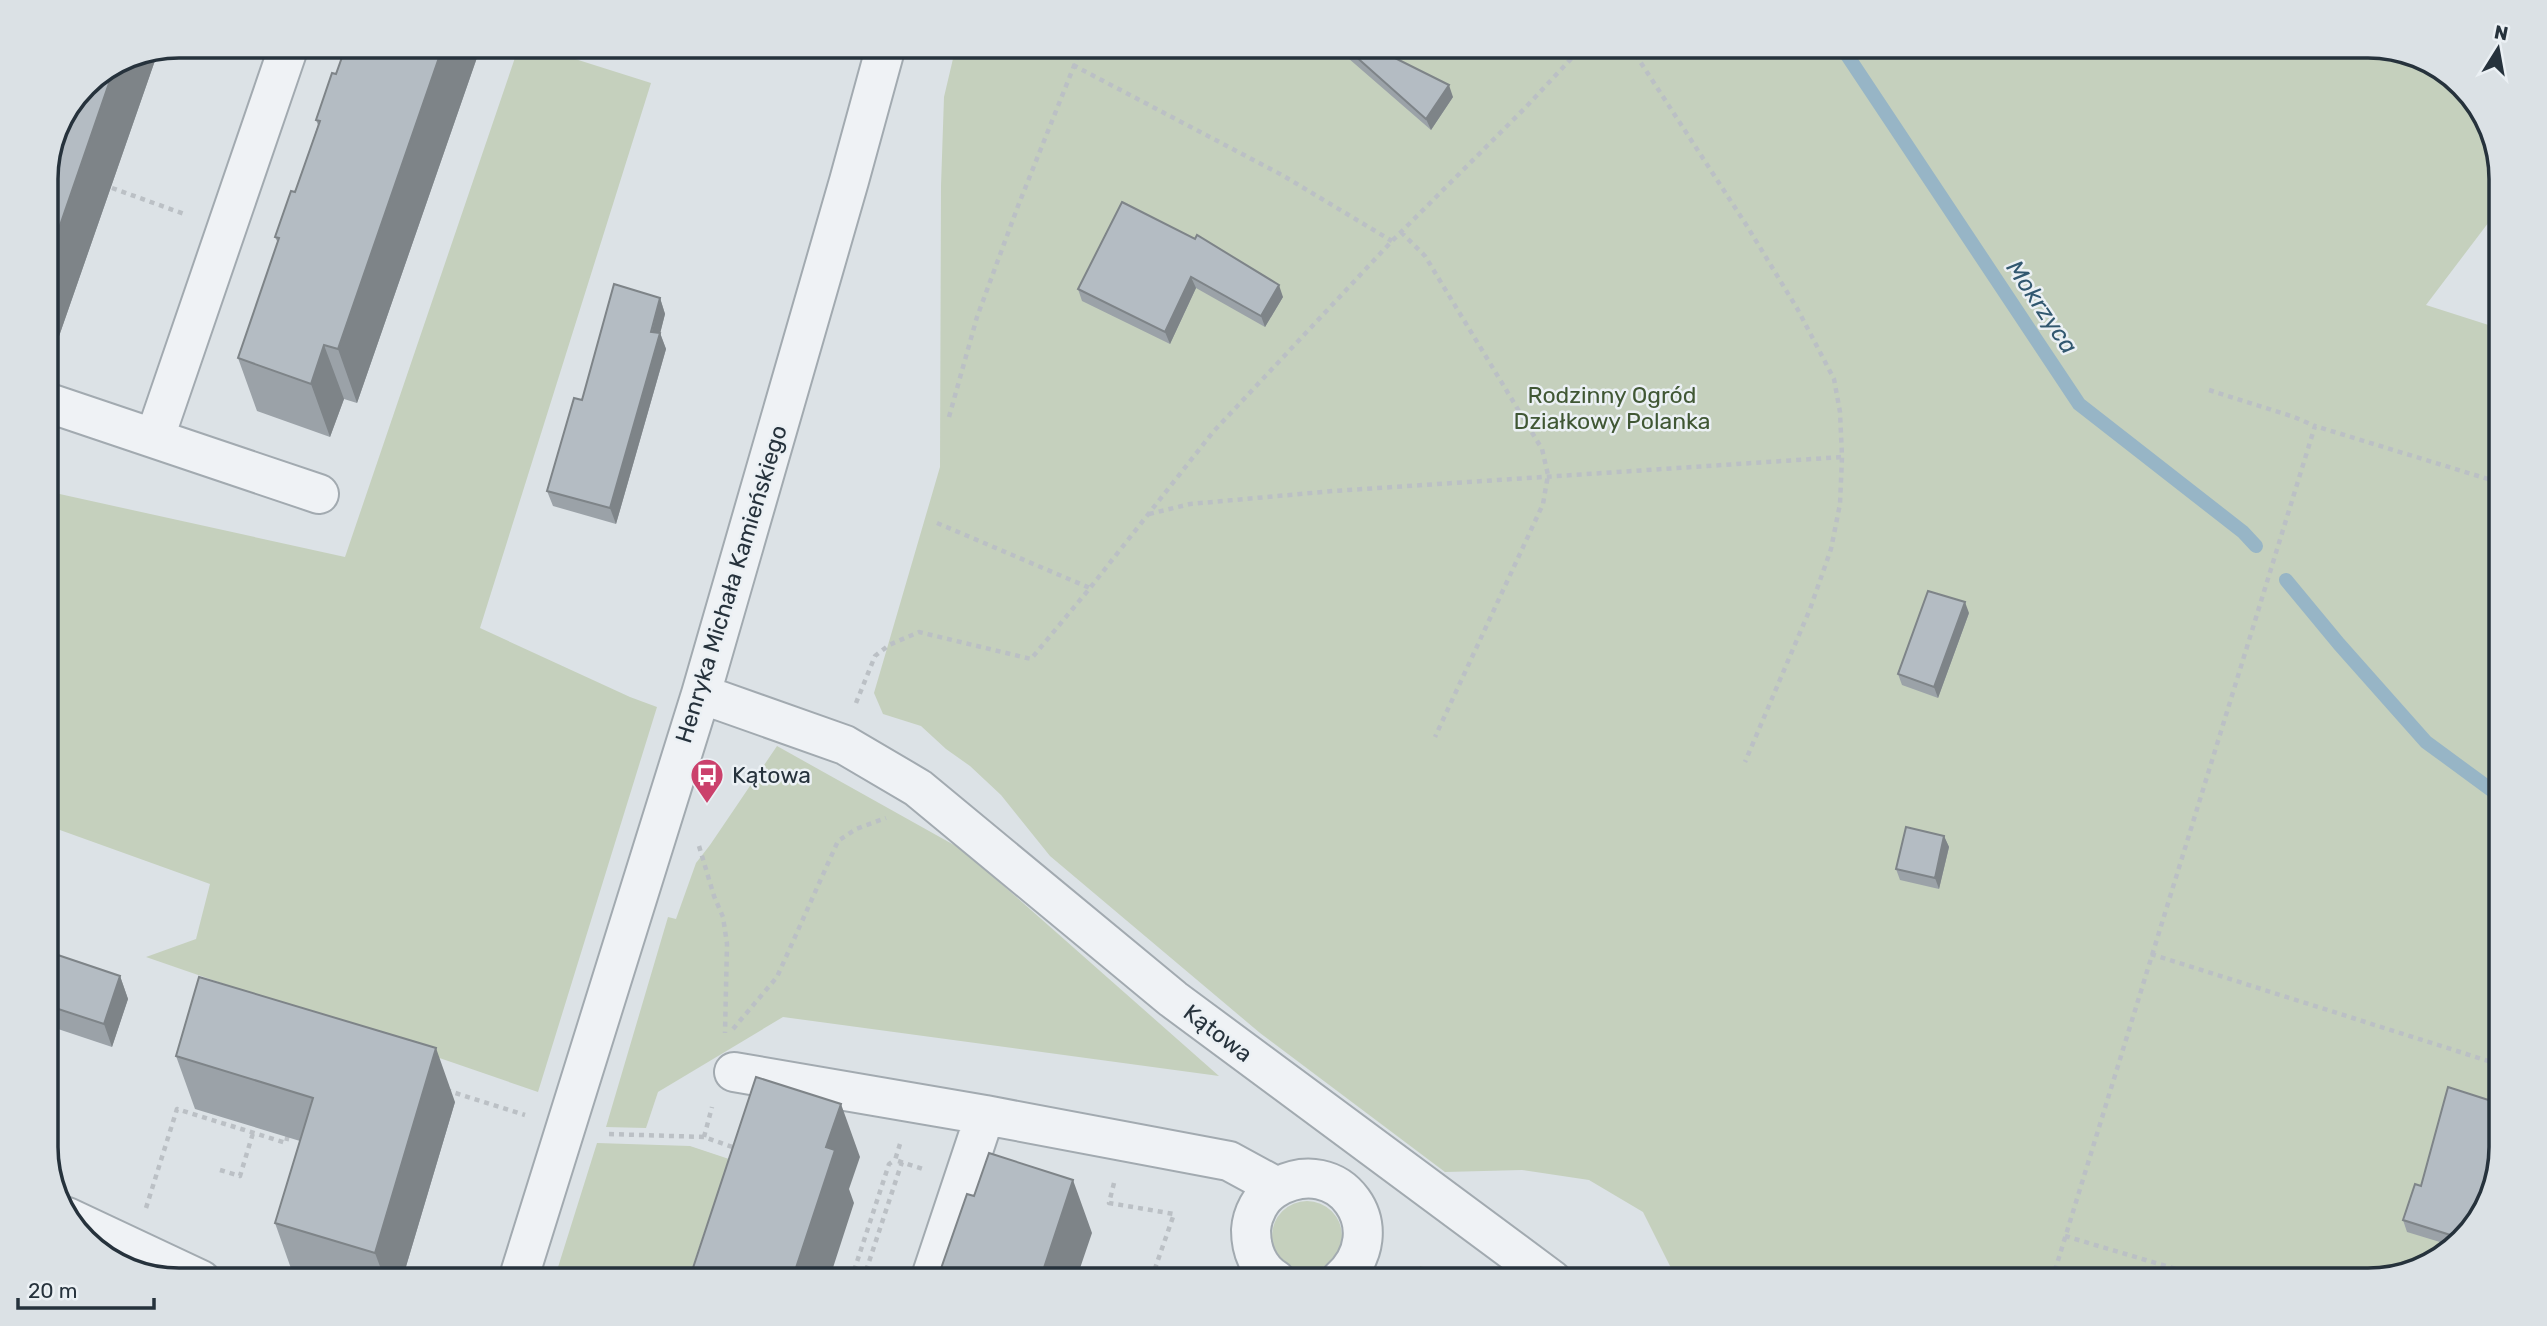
<svg xmlns="http://www.w3.org/2000/svg" width="2547" height="1326" font-family="Rubik,sans-serif">
	<style>
		.green { fill: #c5d0bd }
		.lines { fill: none; stroke-linecap: round; stroke-linejoin: round }
		.stream { stroke: #97b5c6; stroke-width: 14 }
		.minor-casing { stroke: #a2aab0; stroke-width: 42 }
		.path { stroke: #bbc0c5; stroke-width: 4.5; stroke-dasharray: 5 5; stroke-linecap: butt }
		.minor { stroke: #eff2f5; stroke-width: 38 }
		.wall { fill: #9ba2a8 }
		.shaded-wall { fill: #7e8488 }
		.building { fill: #b4bcc3; stroke: #7e8488; stroke-width: 2 }
		.labels { text-anchor: middle; dominant-baseline: central; stroke-width: 5; stroke-linejoin: round; paint-order: stroke }
		.park-label { font-size: 23px; fill: #405734; stroke: #ebf0f4 }
		.street-label { font-size: 23px; fill: #26323c; stroke: #ebf0f4 }
		.poi-label { font-size: 23px; fill: #26323c; stroke: #ebf0f4; text-anchor: start }
		.water-label { font-size: 24px; font-style: italic; fill: #31576f; stroke: #ebf0f4 }
		.rim { fill: none; stroke: #26323c; stroke-width: 3.5 }
	</style>
	<rect width="100%" height="100%" fill="#dce2e6"/>
	<path class="green" d="M519 46H534L651 83 480 628 630 697 657 707 538 1092 146 957 196 939 210 884 46 825V491L345 557Z
		M956 46H2368L2428 59 2479 105 2501 170V206L2426 305 2501 329V1147L2488 1207 2442 1258 2369 1280H1677L1643 1212 1589 1180 1522 1170 1445 1172 1260 1033 1050 856 1001 795 970 766 946 749 921 726 883 714 874 693 940 467 941 186 944 97Z
		M777 746 963 850 1219 1076 783 1017 658 1092 646 1128 606 1127 668 917 676 919 696 863 710 845Z
		M597 1143 690 1146 729 1159 688 1280H554Z
		M1272 1236a35 35 0 1 1 70 0a35 35 0 1 1-70 0Z
		M1420 1266 1463 1280H1415Z"/>
	<g class="lines">
		<path class="stream" d="M1841 46 2079 404 2243 532 2256 546
			M2286 580 2339 644 2426 742 2501 797"/>
		<defs>
			<path id="minor" d="M46 402 319 494
				M155 437 289 46
				M701 694 845 745 918 788 1173 999 1552 1280
				M734 1072 985 1115 930 1280
				M985 1115 1229 1161 1277 1187
				M67 1217 201 1280
				M518 1280 701 694 849 181 886 46
				M1276 1280C1258 1269 1251 1250 1251 1230 1252 1214 1261 1197 1274 1189 1339 1150 1396 1230 1340 1280"/>
		</defs>
		<use href="#minor" class="minor-casing"/>
		<path class="path" d="M1630 46 1747 226 1798 310 1834 379 1840 412 1842 457 1840 504 1831 549 1810 609 1745 762
			M1073 65 1282 175 1392 241
			M112 188 187 215
			M1401 232 1425 256 1542 449 1548 475 1543 504 1435 737
			M2209 390 2294 417 2315 426
			M949 417 977 317 1018 206 1082 46
			M1149 514 1190 504 1333 491 1842 457
			M937 523 1090 588
			M856 703 875 656 889 645 919 632 1031 659 1090 588 1213 432 1392 241 1525 108 1583 46
			M699 846 714 896 723 917 727 944 725 1033
			M2151 954 2501 1065
			M733 1029 777 977 838 841 856 829 886 818
			M446 1090 525 1115
			M609 1134 704 1137 738 1149
			M704 1137 712 1107
			M900 1144 895 1160 923 1169
			M220 1170 240 1176 253 1133
			M1114 1183 1109 1203 1174 1214 1151 1280
			M146 1208 177 1109 286 1143 288 1134
			M2065 1236 2213 1280
			M851 1280 889 1164 895 1160
			M863 1280 902 1162
			M2052 1280 2315 426 2501 483"/>
		<use href="#minor" class="minor"/>
	</g>
	<path class="wall" d="M346 46H481L357 403 344 399 330 437 257 411 238 358 278 243 275 237 295 192 318 125 316 120 336 74Z
		M1344 46 1453 97 1431 130 1348 58Z
		M159 49 57 342 46 338V170L128 55Z
		M1122 202 1283 297 1265 327 1196 288 1170 344 1082 301 1078 289Z
		M660 298 665 314 660 333 666 349 616 524 553 506 547 491 582 400Z
		M1969 613 1938 698 1902 685 1898 674Z
		M1944 836 1949 847 1939 889 1900 880 1896 869Z
		M46 951 120 976 128 999 112 1047 46 1025Z
		M176 1056 455 1102 402 1280H307L294 1277 275 1223 300 1141 195 1109Z
		M2488 1207 2453 1246 2407 1232 2403 1220Z"/>
	<path class="shaded-wall" d="M443 46H481L357 403 338 349Z
		M159 49 57 342 46 310V266L116 63 128 55Z
		M1449 85 1453 97 1431 130 1426 119Z
		M1191 277 1196 288 1170 344 1165 332Z
		M1279 285 1283 297 1265 327 1261 316Z
		M660 298 665 314 659 338 660 333 666 349 616 524 610 508Z
		M324 345 344 399 330 437 311 384Z
		M1965 602 1969 613 1938 698 1934 687Z
		M1944 836 1949 847 1939 889 1935 878Z
		M120 976 128 999 112 1047 104 1024Z
		M436 1048 455 1102 402 1280H385L375 1253Z
		M841 1104 860 1157 849 1189 854 1203 829 1280H792L826 1147Z
		M1073 1180 1092 1233 1076 1280H1040Z"/>
	<path class="building" d="M346 46H443L338 349 324 345 311 384 238 358 279 238 275 237 291 191 295 192 320 121 316 120 332 73 336 74Z
		M1344 46H1371L1449 85 1426 119Z
		M116 63 46 266V170L85 84Z
		M1122 202 1195 239 1197 235 1279 285 1261 316 1191 277 1165 332 1078 289Z
		M614 284 660 298 651 332 660 333 610 508 547 491 574 398 582 400Z
		M1928 591 1965 602 1934 687 1898 674Z
		M1906 827 1944 836 1935 878 1896 869Z
		M46 951 120 976 104 1024 46 1005Z
		M199 977 436 1048 375 1253 275 1223 313 1098 176 1056Z
		M756 1077 841 1104 826 1147 835 1150 792 1280H689Z
		M2448 1087 2501 1104 2502 1147 2486 1208 2460 1238 2403 1220 2415 1184 2421 1186Z
		M989 1153 1073 1180 1040 1280H937L967 1194 974 1196Z"/>
	<defs>
		<symbol id="bus-pin" viewBox="-11 -11 22 30"><path d="M0 17L-7.5 6A9.5 9.5 0 1 1 7.5 6Z" fill="#cb416c" stroke="#ebf0f4"/><path d="M-5-6H5V4H4V6H2V4H-2V6H-4V4H-5ZM-3.5-4V0h7V-4ZM-3.5 1.2v1.5H-2V1.2ZM2 1.2v1.5H3.5V1.2Z" fill="#fff"/></symbol>
	</defs>
	<g fill-rule="evenodd">
		<use href="#bus-pin" x="688" y="756" width="38" height="52"/>
	</g>
	<g class="labels">
		<g class="park-label">
			<text x="1612" y="395">Rodzinny Ogród<tspan x="1612" dy="26">Działkowy Polanka</tspan></text>
		</g>
		<g class="street-label">
			<text transform="translate(731 584) rotate(-73)">Henryka Michała Kamieńskiego</text>
			<text transform="translate(1218 1033) rotate(37)">Kątowa</text>
		</g>
		<g class="poi-label">
			<text x="732" y="775">Kątowa</text>
		</g>
		<g class="water-label">
			<text transform="translate(2042 307) rotate(56)">Mokrzyca</text>
		</g>
	</g>
	<path d="M0 0H2547V1326H0ZM179 58H2368A121 121 0 0 1 2489 179V1147A121 121 0 0 1 2368 1268H179A121 121 0 0 1 58 1147V179A121 121 0 0 1 179 58Z" fill="#dbe1e5" fill-rule="evenodd"/>
	<path class="rim" d="M179 58H2368A121 121 0 0 1 2489 179V1147A121 121 0 0 1 2368 1268H179A121 121 0 0 1 58 1147V179A121 121 0 0 1 179 58Z"/>
	<g transform="translate(2498 49) rotate(11)" stroke="#ebf0f4" stroke-width="5" paint-order="stroke">
	<path d="M0-5L12 26L0 18L-12 26Z" fill="#26323c"/>
	<text y="-10" font-size="19" font-weight="bold" text-anchor="middle" fill="#26323c">N</text>
	</g>
	<path d="M18 1298v10h136v-10" fill="none" stroke="#26323c" stroke-width="3.5"/>
	<text x="28" y="1298" font-size="21" fill="#26323c" stroke="#ebf0f4" stroke-width="5" paint-order="stroke">20 m</text>
</svg>
